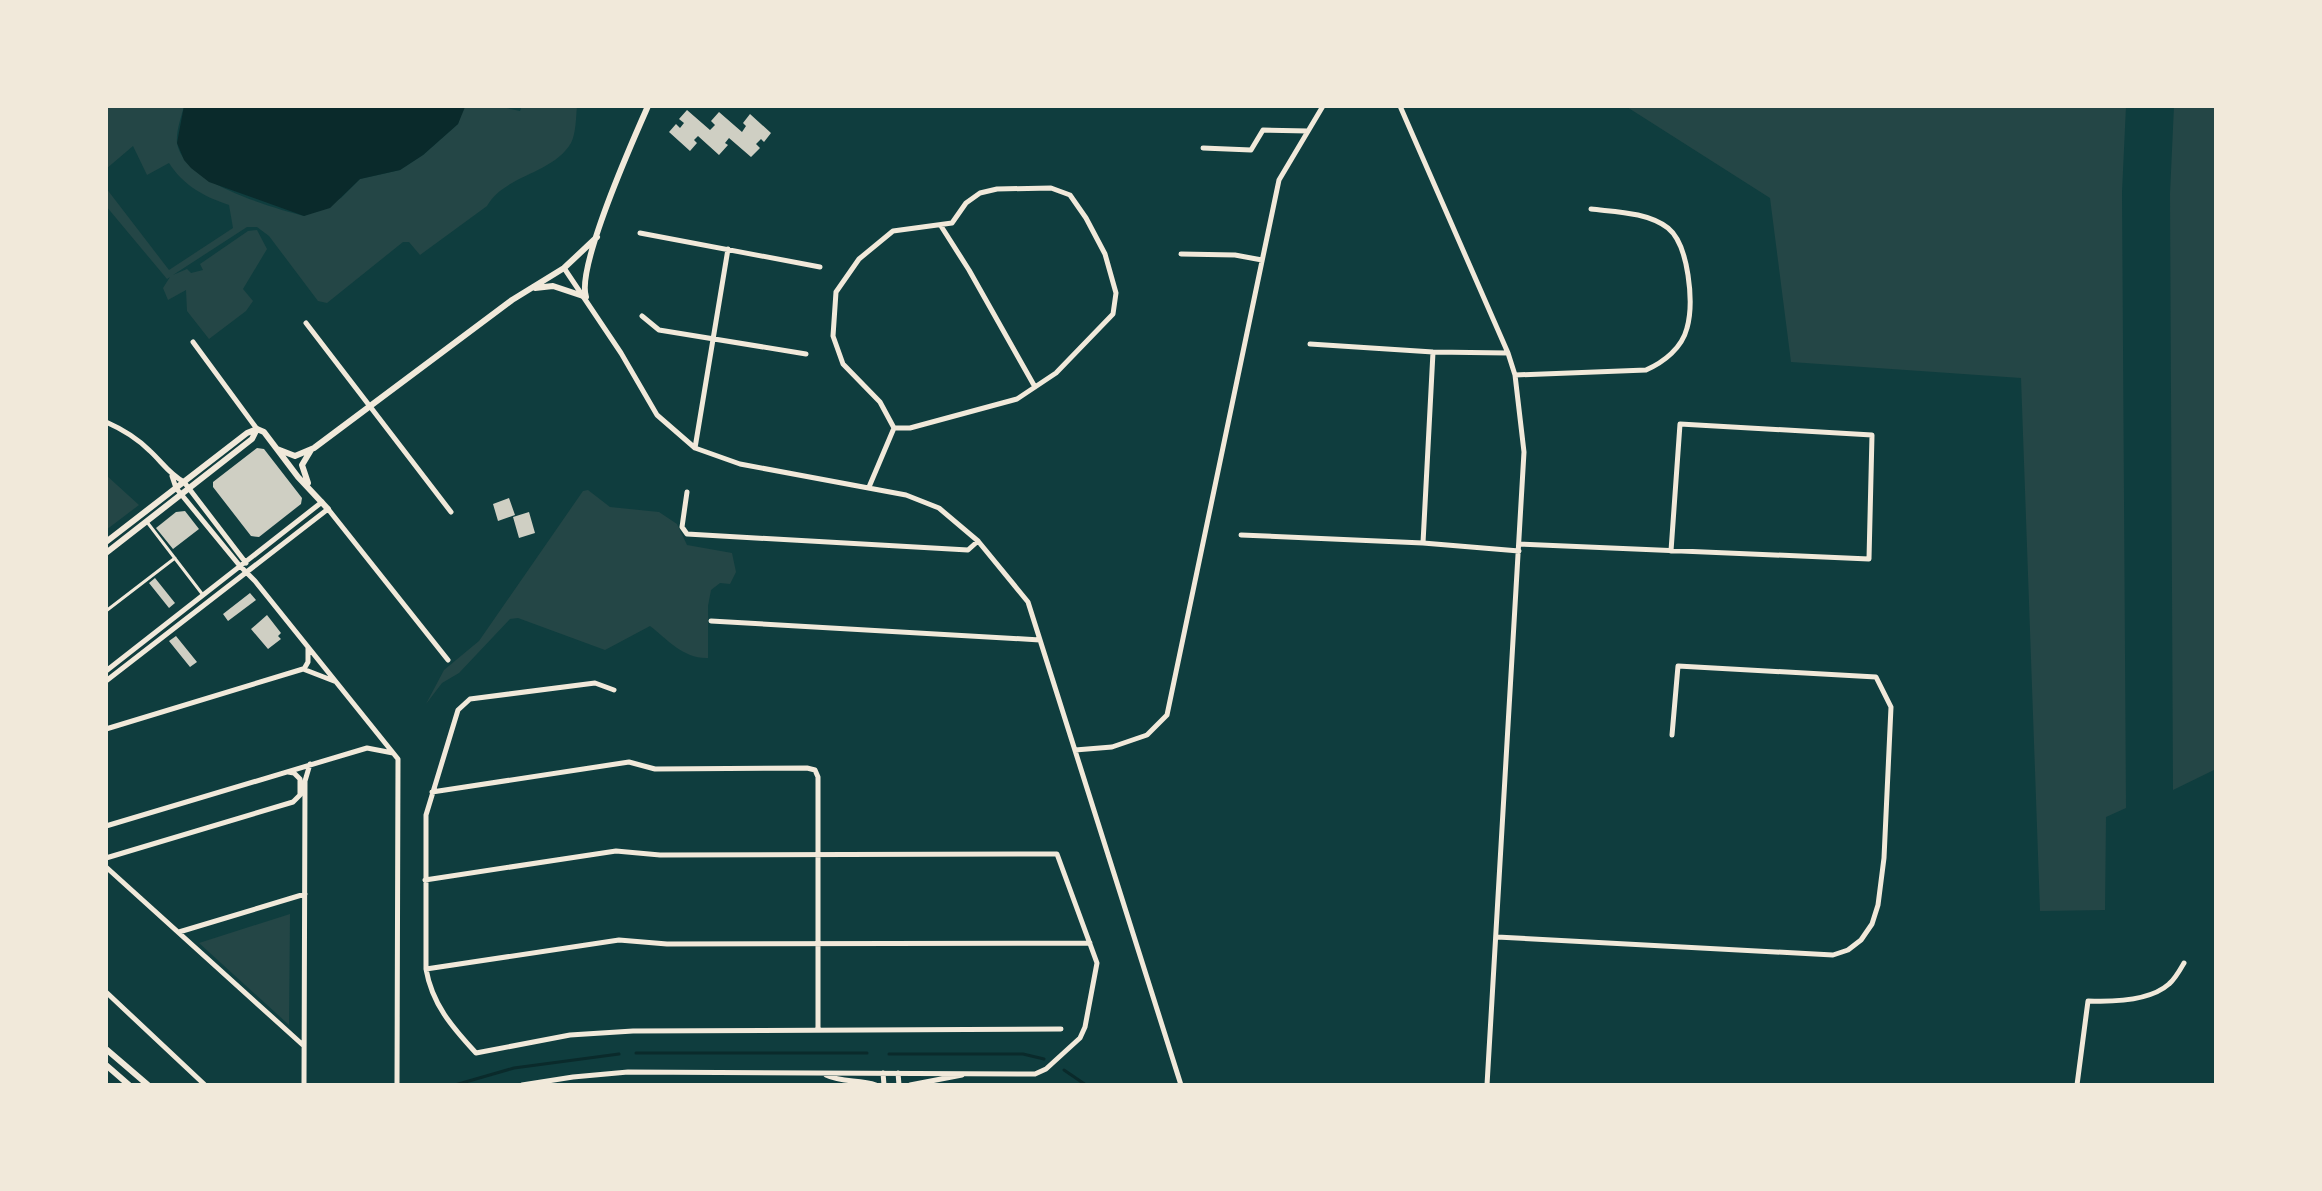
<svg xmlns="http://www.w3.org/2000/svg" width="2322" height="1191" font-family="Quicksand,sans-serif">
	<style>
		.green { fill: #244646 }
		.water { fill: #0a2a2b }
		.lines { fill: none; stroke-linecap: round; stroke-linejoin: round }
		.stream { stroke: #0a2a2b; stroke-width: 3 }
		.building { fill: #cfcfc3 }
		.pedestrian { stroke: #f1e9da; stroke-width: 3 }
		.minor { stroke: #f1e9da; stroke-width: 5 }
		.tertiary { stroke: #f1e9da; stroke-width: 6 }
	</style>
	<rect width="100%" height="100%" fill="#0f3d3e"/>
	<path class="green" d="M106 106H184C181 118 176 131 177 143 183 183 271 207 304 216L341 198 360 179 400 170 423 155 458 124 464 106H497L520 111 522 106H577C576 116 576 134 571 143 553 174 504 175 487 206L420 255 409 242H403L327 303 318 301 269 236 257 227H247L173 275 187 269 191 273 203 270 200 264 248 231 257 230 267 249 243 289 253 301 246 311 209 339 187 311 186 290 168 300 163 288 170 277 167 279 106 206V188L169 270 233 228 229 205C203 196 184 186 169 163L147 175 133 146 106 169Z
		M1606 106H2126L2122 192 2126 808 2106 817 2105 910 2040 911 2021 378 1791 362 1770 198 1627 107Z
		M2174 106H2216V769L2173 790 2170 194Z
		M106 475 139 505 106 530Z
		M588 490 610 507 659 512 677 524 687 545 732 553 736 572 730 584 720 583 711 590 708 606V658C684 659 668 640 650 626L605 650 518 618 510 619 459 673 442 683 426 704 444 670 479 641 583 491Z
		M290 914 289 1025 199 943Z"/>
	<path class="water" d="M184 106H464L465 107 458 124 423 155 400 170 360 179 330 208 304 216 209 182 191 168 184 160 177 143Z"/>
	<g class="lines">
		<path class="stream" d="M636 1053H867
			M889 1054H1023L1044 1059
			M1064 1070 1086 1085
			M455 1085 514 1068 619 1054"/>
	</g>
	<path class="building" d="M687 110 710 130 715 125 711 121 719 112 742 132 746 126 743 123 750 114 771 133 764 142 761 139 756 144 760 148 751 157 729 138 725 143 728 145 719 155 698 136 694 140 697 143 690 151 669 132 676 124 680 128 684 123 679 119Z
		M257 448 264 449 302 498 301 504 259 537 251 536 213 487V482Z
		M509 498 515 515 498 521 493 504Z
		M185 511 199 529 173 549 156 528 176 512Z
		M529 512 535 533 519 538 513 517Z
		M155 578 175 603 169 608 149 583Z
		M250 593 256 600 228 621 223 614Z
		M267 615 281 633 278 636 281 639 268 649 251 629Z
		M176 636 197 662 190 667 169 641Z"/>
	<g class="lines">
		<path class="pedestrian" d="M147 522 203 595
			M106 611 175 558"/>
		<path class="minor" d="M1400 106 1508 353 1515 375 1524 452 1487 1085
			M1203 148 1251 150 1263 130 1308 131
			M941 226 969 270 1035 387
			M640 233 820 267
			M1181 254 1235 255 1262 260
			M564 268 621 353 657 415 695 448 740 464 906 495 939 508 978 541 1028 602 1181 1085
			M642 316 659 330 806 354
			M306 323 451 512
			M193 342 257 429
			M1310 344 1433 352 1508 353
			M1515 375 1646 370C1664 362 1682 348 1687 328 1694 303 1689 245 1668 228 1647 212 1616 212 1591 209
			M106 422C122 429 137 438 150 451 162 462 169 474 184 482L246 563
			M695 448 728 249
			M172 476 176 488 240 566 255 581 398 759 397 1085
			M869 487 894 428H910L1017 399 1056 373 1113 314 1116 293 1105 254 1086 218 1070 195 1051 188 997 189 980 193 966 203 952 223 893 231 859 259 836 292 833 336 843 364 880 402 894 428
			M687 492 682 527 687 534 968 550 978 541
			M1241 535 1423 543 1519 551
			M1423 543 1433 352
			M1519 544 1869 559 1872 435 1680 424 1671 551
			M711 621 1040 640
			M304 669 308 662V648
			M106 671 322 502
			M106 681 328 509 448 660
			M614 690 595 683 470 699 458 710 426 815V969C432 1004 452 1027 476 1053L570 1035 633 1031 1061 1029
			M106 729 303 669 334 681
			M1075 750 1112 747 1147 735 1167 715 1279 180 1323 106
			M432 792 629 762 655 769 807 768 815 770 818 777V1030
			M106 826 367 748 393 753
			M106 858 293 802 300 795V779L294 773 288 772
			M106 867 304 1046
			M425 880 616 851 660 855 1057 854 1097 963 1085 1027 1080 1038 1046 1069 1035 1074 628 1072 573 1077 522 1085
			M179 932 305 894
			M1497 937 1833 955 1848 950 1861 940 1872 924 1878 905 1884 858 1891 707 1876 677 1678 666 1672 735
			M426 969 619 940 667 944 1090 943
			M106 992 205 1085
			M883 1073 884 1085
			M898 1073 899 1085
			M826 1075C842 1083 859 1079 876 1085
			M304 1085 305 781 310 764
			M910 1085 962 1075
			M2077 1085 2088 1001C2113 1002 2150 1001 2169 984 2175 979 2180 970 2184 963"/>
		<path class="tertiary" d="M535 288 553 286 586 297
			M586 297C576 267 633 140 648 106
			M257 429 264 432 298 477 328 509
			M277 449 295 456 314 448 512 300 564 268 597 237
			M308 483 302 465 311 450
			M106 542 247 433 257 429
			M106 553 252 439 257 429
			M106 1049 148 1085
			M106 1065 129 1085"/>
	</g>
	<rect width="2322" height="1191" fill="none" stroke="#f1e9da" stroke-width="216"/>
</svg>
